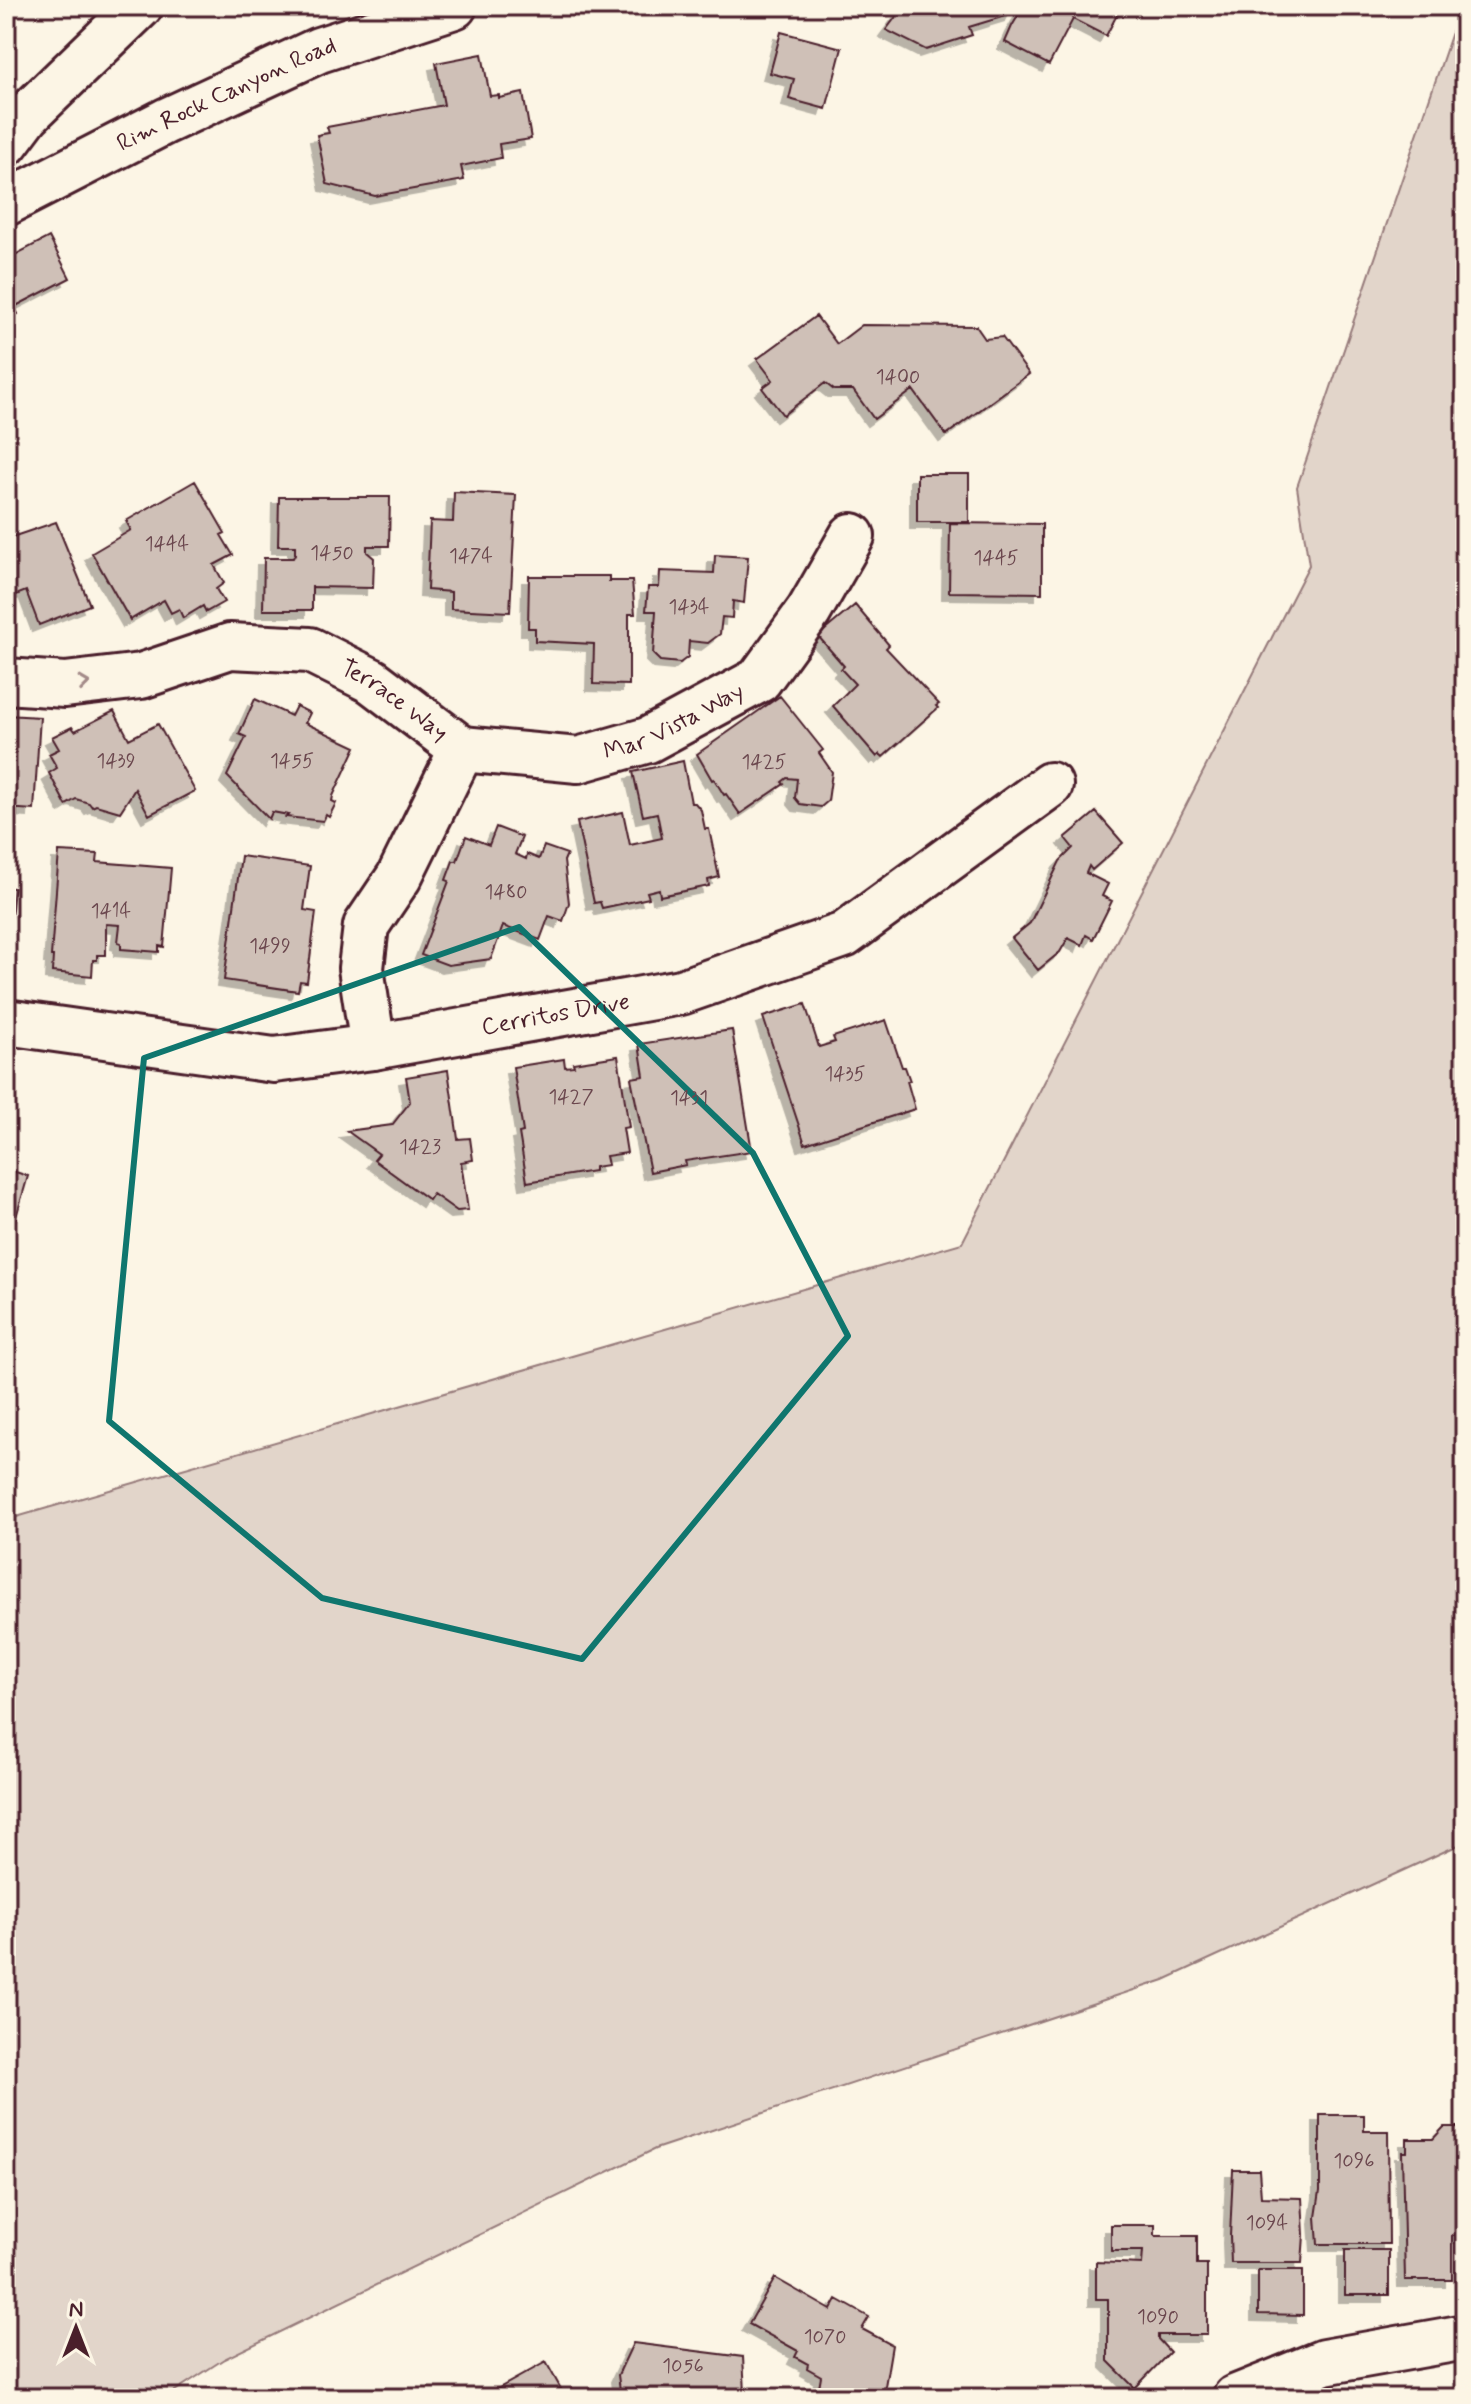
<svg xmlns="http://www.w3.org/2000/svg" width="1471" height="2404" font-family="Mynerve,sans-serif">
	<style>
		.green { fill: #e2d5ca; stroke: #967a7a; stroke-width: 2 }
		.building { fill: #cfc0b7; stroke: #4a1f2b; stroke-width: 2; filter: url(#shadow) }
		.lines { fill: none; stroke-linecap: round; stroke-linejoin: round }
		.minor-casing { stroke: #4a1f2b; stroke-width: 50 }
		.minor { stroke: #fcf5e5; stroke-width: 44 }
		.oneway { stroke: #a38a88 }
		.marked { fill: none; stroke: #0f766e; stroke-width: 6; stroke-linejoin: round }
		.labels { text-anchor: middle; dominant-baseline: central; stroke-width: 6; stroke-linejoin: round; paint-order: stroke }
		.number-label { font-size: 20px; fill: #6b474e }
		.street-label { font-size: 24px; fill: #4a1f2b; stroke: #fcf5e5 }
	</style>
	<defs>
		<filter id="shadow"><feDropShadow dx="-7" dy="7" stdDeviation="0" flood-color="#0004"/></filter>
	</defs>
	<rect width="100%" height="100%" fill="#fcf5e5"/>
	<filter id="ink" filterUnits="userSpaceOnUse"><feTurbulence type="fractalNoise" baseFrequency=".0125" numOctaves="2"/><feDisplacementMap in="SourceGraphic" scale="16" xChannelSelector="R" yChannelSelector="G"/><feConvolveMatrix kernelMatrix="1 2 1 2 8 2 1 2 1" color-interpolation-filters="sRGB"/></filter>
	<g filter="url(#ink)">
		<path class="green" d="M1461 6H1465V1842L1164 1980 655 2149 224 2359 164 2398H6V1520L962 1243 1309 565 1297 487Z"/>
		<path class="building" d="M904 6H1016L1012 14 969 27 972 35 926 50 886 30Z
			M1024 6H1128L1126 10 1121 7 1106 36 1073 19 1049 65 1005 42 1012 26Z
			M781 32 842 48 826 109 789 99 794 79 770 73Z
			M482 54 490 96 499 95V98L523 93 531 139 499 144 501 158 461 166 464 180 375 196 327 184 317 135 329 133 327 127 444 105 436 63Z
			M49 237 70 278 14 307 18 314 6 321V244L13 256Z
			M816 316 837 344 862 325 976 326 985 339 1002 337 1029 374 946 435 913 390 874 419 853 390H834L825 383 783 415 762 388 773 380 757 359Z
			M917 474H969V522H917Z
			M195 481 225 533 221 535 233 555 214 565 224 583 216 589 224 602 206 612 203 606 183 618 179 609 171 613 164 600 130 620 92 553 131 530 126 521Z
			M454 492 516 495 510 612 451 609V592L427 590 430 521 453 522Z
			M279 497H390L389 546H367V552L374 558 373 588 312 587V610H263L264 558H293L295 554V546H278Z
			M56 522 90 605 39 625 26 591 6 599V539Z
			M950 523 1042 524V593L949 592Z
			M715 555 748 557 744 603 733 601 732 618 722 617 720 634 708 643 689 641 688 657 680 663 660 661 653 654 656 611H646L648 587H659L660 571 714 573Z
			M529 576H609V581H632L635 614H629V685L593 684 594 644 535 641V628H528Z
			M855 605 889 645 886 648 939 704 936 706 938 708 883 757 880 754 877 757 833 706 855 684 841 669 844 666 818 636Z
			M780 696 823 750 819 753 832 772 828 801 821 807 800 804 795 798 797 779 787 778 782 782 784 784 740 814 726 794 724 795 714 779 712 780 697 754Z
			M255 699 291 716 296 706 310 713 305 723 356 747 333 796 332 801 336 803 329 817 326 815 323 821 286 817 288 815 272 812 269 819 227 776 246 737 239 734Z
			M114 711 129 739 158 724 195 791 149 815 135 789 120 812 96 805 92 807 89 803 76 799 66 805 49 773 57 768 49 754 59 749 52 737 72 727 75 731Z
			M6 715 40 717 34 810 6 808Z
			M683 761 691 803H695L701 810 705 829H709L719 877 708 880 709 886 660 896 659 889 647 892 649 898 602 908 600 902 594 903 577 822 623 812 630 845 662 838 657 813 643 816 633 772Z
			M1096 812 1123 843 1092 870 1089 866 1086 873 1108 884 1102 896 1112 901 1093 939 1086 935 1082 945 1068 938 1060 952 1038 970 1012 938 1030 923 1060 861 1073 848 1065 838Z
			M496 827 522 837 515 854 526 859 527 854 539 859 544 846 567 854 564 861 569 903 563 921 549 916 540 940 503 926 491 959 448 965 421 955 449 881 446 880 453 861H457L466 836 489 845Z
			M59 852 98 854 97 862 171 868 164 947 159 946V952L121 949V943L118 942 120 925 106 924V955H97V960H93L92 976 52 972 53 956H51Z
			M241 856 310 866 304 910 316 912 307 982 300 981 298 991 224 980Z
			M6 887 14 888 7 961H6Z
			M805 1004 819 1047 835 1042 833 1037 886 1020 902 1067H905L910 1081H907L915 1109 805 1144 763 1017Z
			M732 1030 752 1151 685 1161 686 1165 650 1172 631 1078 644 1076 639 1044Z
			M618 1056 629 1127 623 1128 627 1153 606 1156 608 1165 594 1167V1171L527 1182 519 1133 523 1132 513 1067 564 1059 565 1067 574 1066 573 1063Z
			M448 1070 458 1139 470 1138 473 1160 461 1162 468 1210 457 1211 433 1194 429 1200 374 1160 379 1154 347 1131 392 1125 410 1102 406 1077Z
			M6 1169 28 1176 14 1224 11 1223 10 1228 6 1227Z
			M1320 2115H1364V2131H1388L1389 2244H1318L1316 2217 1320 2191Z
			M1444 2127H1465L1464 2236H1452V2280H1405L1402 2152H1407V2139H1433Z
			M1233 2170H1259L1261 2197 1302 2198 1304 2235 1302 2263H1231L1230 2236Z
			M1111 2225H1155V2236H1197V2264H1207V2335H1158V2339L1170 2352 1135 2388 1108 2361V2299H1096V2262L1142 2264 1143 2251H1111Z
			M1345 2250H1389V2295H1345Z
			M1258 2270H1303V2315L1258 2314Z
			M775 2278 831 2310 837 2299 869 2317 862 2329 892 2345 883 2398H817L821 2376 807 2368 808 2364 795 2357 798 2351 749 2324Z
			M633 2343 743 2357 745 2392 743 2398H621L618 2375Z
			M546 2362 566 2398H481Z
			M992 2389 993 2396 1029 2392 1030 2398H947V2395Z"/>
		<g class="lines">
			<defs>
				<g id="minor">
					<path d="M6 143 27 115 140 6"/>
					<path id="s1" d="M6 203 166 121 319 50 454 6"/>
					<path id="s2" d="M6 681 65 685 141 676 230 646 310 650 372 681 462 749"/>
					<path id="s3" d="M462 749 578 760 648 740 759 680 809 611 852 536"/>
					<path id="s4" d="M6 1022 274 1060 373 1047 681 992 844 935 1050 785"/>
					<path d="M373 1047 361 968 366 926 399 877 462 749"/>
					<path d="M1235 2398 1324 2362 1465 2337"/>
				</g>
			</defs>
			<use href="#minor" class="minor-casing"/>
			<use href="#minor" class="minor"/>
		</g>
		<defs><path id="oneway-chevron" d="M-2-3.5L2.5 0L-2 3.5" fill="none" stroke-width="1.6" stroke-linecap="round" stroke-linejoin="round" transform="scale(2)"/></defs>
		<use class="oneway" href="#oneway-chevron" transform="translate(84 683) rotate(-7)"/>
	</g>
	<path class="marked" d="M519 927 753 1153 848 1336 582 1659 322 1598 109 1421 144 1058Z"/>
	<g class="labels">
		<g class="number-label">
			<text x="898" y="377">1400</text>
			<text x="167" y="544">1444</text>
			<text x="332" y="553">1450</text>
			<text x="471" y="556">1474</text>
			<text x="996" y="558">1445</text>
			<text x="689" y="607">1434</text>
			<text x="116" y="761">1439</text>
			<text x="292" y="761">1455</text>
			<text x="764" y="762">1425</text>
			<text x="506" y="892">1480</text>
			<text x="111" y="911">1414</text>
			<text x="270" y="946">1499</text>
			<text x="845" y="1074">1435</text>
			<text x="571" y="1097">1427</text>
			<text x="689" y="1098">1431</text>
			<text x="420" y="1147">1423</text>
			<text x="1354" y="2161">1096</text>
			<text x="1267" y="2223">1094</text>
			<text x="1158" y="2317">1090</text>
			<text x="825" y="2337">1070</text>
			<text x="683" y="2366">1056</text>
		</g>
		<g class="street-label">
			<text stroke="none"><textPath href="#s1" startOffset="246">Rim Rock Canyon Road</textPath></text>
			<text stroke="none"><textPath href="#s2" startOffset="408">Terrace Way</textPath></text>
			<text stroke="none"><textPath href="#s3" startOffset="220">Mar Vista Way</textPath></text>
			<text stroke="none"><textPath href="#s4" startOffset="556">Cerritos Drive</textPath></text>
		</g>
	</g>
	<rect width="1471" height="2404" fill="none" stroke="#fcf5e5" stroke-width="32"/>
	<rect x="16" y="16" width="1439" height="2372" fill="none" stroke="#4a1f2b" stroke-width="3" filter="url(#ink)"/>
	<g transform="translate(76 2328)" stroke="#fcf5e5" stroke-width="6" paint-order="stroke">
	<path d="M0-6L14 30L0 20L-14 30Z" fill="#4a1f2b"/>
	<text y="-12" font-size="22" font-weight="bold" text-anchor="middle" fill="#4a1f2b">N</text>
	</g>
</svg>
